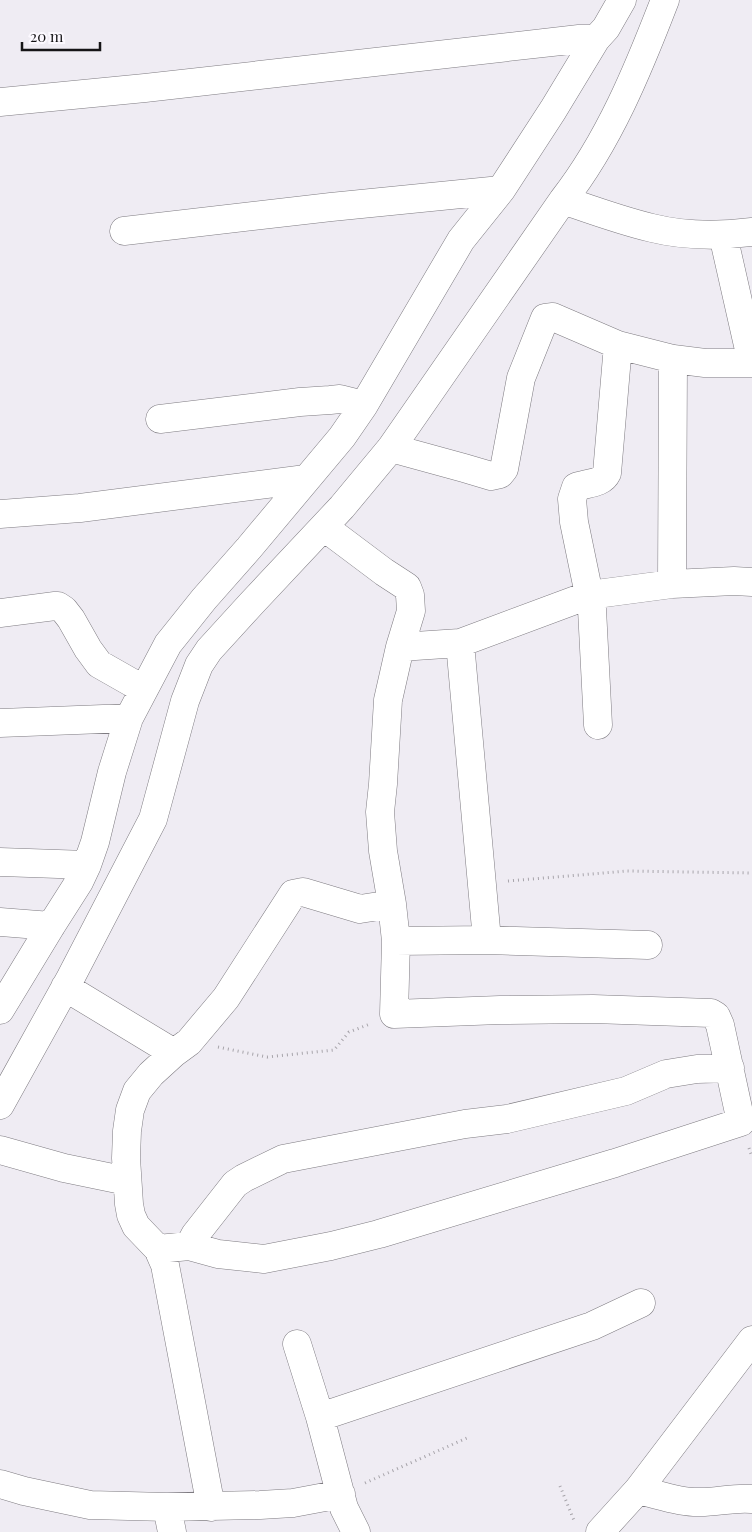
<svg xmlns="http://www.w3.org/2000/svg" width="752" height="1532" font-family="'Playfair Display',serif">
	<style>
		.lines { fill: none; stroke-linecap: round; stroke-linejoin: round }
		.minor-casing { stroke: #7e7b81; stroke-width: 29 }
		.path { stroke: #a7a4aa; stroke-width: 3; stroke-dasharray: 1 4; stroke-linecap: butt }
		.minor { stroke: #fff; stroke-width: 28 }
	</style>
	<rect width="100%" height="100%" fill="#efecf3"/>
	<g class="lines">
		<defs>
			<path id="minor" d="M0 102 145 88 579 39H596
				M563 200C592 210 622 221 652 228 684 236 719 236 752 232
				M124 231 331 207 501 190
				M723 235 752 363
				M160 419 300 402 330 400 340 399 364 405
				M391 448 464 468 491 476 500 474 504 469 521 378 545 318 553 317 618 345 673 359 705 363H752
				M0 514 80 508 306 479
				M324 527 384 572 407 587 410 595 411 611 400 647
				M672 584 673 359
				M0 613 55 606H58L64 610 71 619 88 649 99 664 143 689
				M460 643 487 940
				M0 723 129 718
				M598 725 592 609 574 522 572 499 576 487C586 483 602 484 607 473L618 345
				M0 862 87 865
				M0 922 51 926
				M396 941 487 940 648 945
				M65 987 174 1053
				M0 1010 51 926 79 882 87 865 95 842 112 772 129 718 168 644 204 599 249 548 342 437 364 405 461 240 501 190 553 110 596 39 606 28 622 0
				M0 1105 71 977 153 819 185 701 199 665 209 650 251 604 342 507 391 448 563 200C609 141 638 70 665 0
				M0 1150 64 1168 127 1181
				M189 1246 195 1235 235 1184 244 1178 283 1159 465 1124 507 1119 626 1091 666 1074 697 1069 730 1068
				M158 1249 189 1246 218 1254 264 1259 331 1246 379 1234 615 1163 741 1122 720 1025 716 1016 711 1013 593 1009 500 1010 394 1014 396 941 392 904 383 851 380 812 383 784 388 700 400 647 460 643 589 595 672 584 734 581 752 582
				M297 1344 320 1417 344 1508 356 1532
				M320 1417 592 1326 641 1303
				M0 1484 24 1491 90 1505 167 1507 260 1505 293 1503 341 1494
				M638 1490C657 1494 677 1502 697 1502 715 1503 733 1497 752 1499
				M167 1507 172 1532
				M211 1507 165 1265 158 1249 136 1226 131 1215 129 1204 126 1158 127 1131 130 1110 137 1091 151 1074 174 1053 189 1042 226 998 293 894 303 892 360 909 392 904
				M600 1532 638 1490 752 1340"/>
		</defs>
		<use href="#minor" class="minor-casing"/>
		<path class="path" d="M508 881 627 871 752 873
			M218 1047 267 1057 334 1050 349 1032 370 1024
			M749 1148 752 1157
			M365 1483 467 1438
			M560 1486 575 1523"/>
		<use href="#minor" class="minor"/>
	</g>
	<path d="M22 42v8h78v-8" fill="none" stroke="#151416" stroke-width="2.5"/>
	<text x="30" y="42" font-size="15" fill="#151416" stroke="#fcf9ff" stroke-width="4" paint-order="stroke">20 m</text>
</svg>
